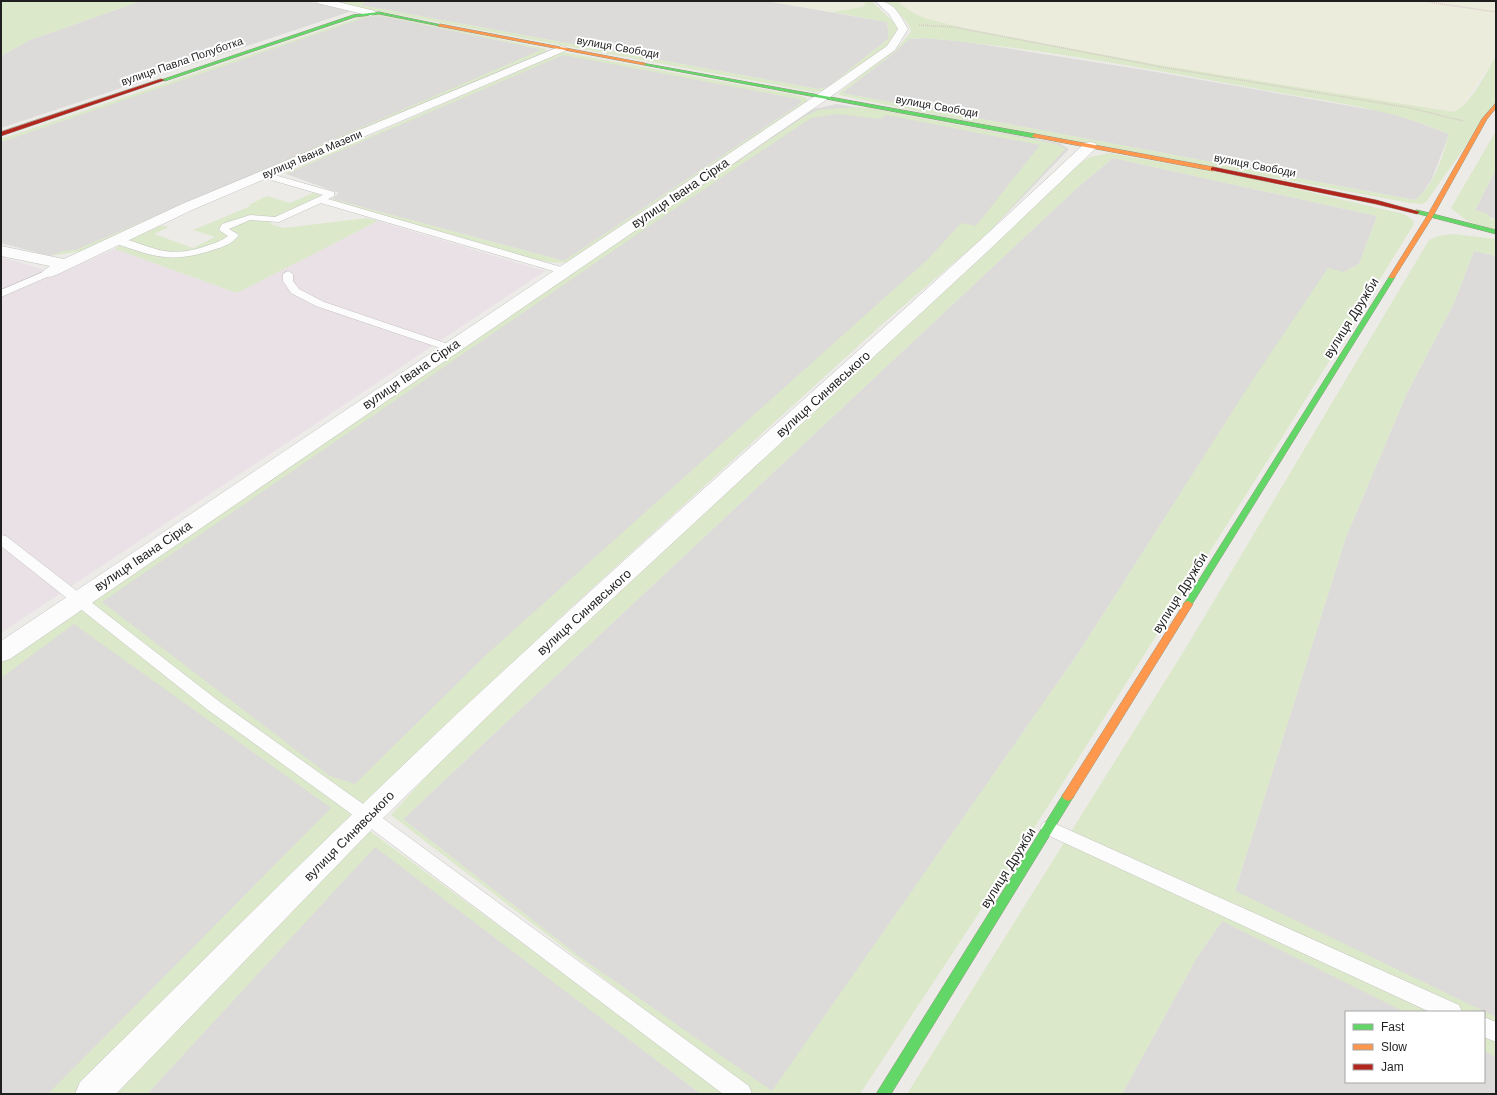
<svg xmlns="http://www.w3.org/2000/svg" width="1497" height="1095" font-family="Helvetica,sans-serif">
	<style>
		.residential { fill: #dcdbd9; fill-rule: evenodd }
		.industrial { fill: #eae1e6 }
		.farmland { fill: #ececdc }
		.grass { fill: #dbe8c9; fill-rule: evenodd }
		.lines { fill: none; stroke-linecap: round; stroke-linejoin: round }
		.lane-casing { stroke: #c4c3c2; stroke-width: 1 }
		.street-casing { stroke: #c4c3c2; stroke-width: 1 }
		.fast-casing { stroke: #959681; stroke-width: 1 }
		.slow-casing { stroke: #959681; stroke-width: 1 }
		.jam-casing { stroke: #959681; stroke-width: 1 }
		.path { stroke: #d6c9c7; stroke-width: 1.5; stroke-dasharray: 1 1; stroke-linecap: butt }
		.lane { fill: #fcfcfc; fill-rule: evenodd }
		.street { fill: #fcfcfc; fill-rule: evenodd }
		.fast { fill: #63d668; fill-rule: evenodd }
		.slow { fill: #ff974d; fill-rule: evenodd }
		.jam { fill: #b3261e; fill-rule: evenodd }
		.labels { text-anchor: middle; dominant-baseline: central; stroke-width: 4; stroke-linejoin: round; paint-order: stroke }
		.far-street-label { font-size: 11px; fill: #1f1f1f; stroke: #fff }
		.street-label { font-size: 13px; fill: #1f1f1f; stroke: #fff }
	</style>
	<rect width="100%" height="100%" fill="#edebe8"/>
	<path class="residential" d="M141 1H306L352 11 1 128V56L30 40Z
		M368 1H766L887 22 889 38 828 87 818 89 360 5Z
		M382 16 540 49 539 51 374 123 76 250 64 251 50 256 1 243V142L362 17Z
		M925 38 967 42 1145 70 1396 114 1449 134 1432 179 1421 195 1415 200 842 93 891 55 909 39Z
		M567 54 799 99 802 101 800 104 564 261 332 199 339 193 286 174 557 56Z
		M837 104 1059 143 1069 149 987 234 882 324 569 609 76 1094H1V664L657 212 813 109Z
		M1113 158 1377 216 1359 264 1344 272 1259 371 1079 652 772 1092 580 957 403 819 1077 188Z
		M1496 169V220L1475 210Z
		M1474 251 1496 256V1094H1122L1196 959 1222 921 1235 891 1346 537 1407 393 1454 303ZM1346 1012H1484V1082H1346Z
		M375 846 701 1094H147Z"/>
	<path class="industrial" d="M378 221 545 271 1 633V257L59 274 115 249 237 293Z"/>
	<path class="farmland" d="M766 1H862L866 4 862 7 832 12Z
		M897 1H1496V56L1460 110 1454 112 1442 111 1159 65 953 26 924 18 910 11Z"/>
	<path class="grass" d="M1 1H141L30 40 1 56Z
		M334 1H368L360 5 818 89 828 87 889 38 887 22 832 12 862 7 866 4 862 1H871L899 27 896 36 887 46 827 90 814 92 362 8Z
		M883 1H897L910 11 924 18 967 29 1159 65 1454 112C1470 106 1487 71 1496 56V101L1479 127 1426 202 1421 204 1410 203 941 116 839 95 840 92 899 46 911 32C910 20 892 8 883 1ZM925 38C1037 48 1148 69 1259 89 1323 101 1390 108 1449 134 1442 157 1435 185 1415 200L842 93 891 55 909 39Z
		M367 15H386L547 49 544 53 82 251 50 256 64 251 76 250 539 51 540 49 382 16H370L1 142V139Z
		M562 52 801 96 807 99 808 102 568 262C547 265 525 256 505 251 447 236 389 218 332 201V199L564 261 800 104 802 101 799 99 563 55 286 174 285 173Z
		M855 107 870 108 1056 144 1065 149 987 234 882 324 569 609 76 1094H48L331 808 74 624 1 678V663L245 495 802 118 818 110ZM838 114 880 119 886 115 1040 145 976 226 961 223 927 260 891 292 487 654 355 784 330 776 102 602 652 224 811 118Z
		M1496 131V169L1475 210 1488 214 1491 219 1496 220V231L1467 221 1451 208Z
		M1109 153 1248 178 1404 214 1413 220 1414 224 1273 452 1017 855 860 1094H755L391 815 434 768 555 649 1078 164 1091 157ZM1113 158 1377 216 1359 264 1344 272 1328 268 1250 384 1079 652 772 1091 580 957 403 819 1077 188Z
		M313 193 322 195 279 215 270 224 284 228 367 218 378 221 237 293 115 249C129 239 150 221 169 227L154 234 193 248 215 237 193 230 251 206 248 205 267 196 290 203Z
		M1454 234 1496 239V256L1474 251 1454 303 1407 393 1346 537 1235 891 1496 1017V1057L1484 1051V1012H1405L1222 921 1196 959 1122 1094H907L1187 646 1429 240 1438 236Z
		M367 829 727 1094H701L375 847 147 1094H108Z"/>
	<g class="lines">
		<defs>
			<path id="lane" d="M264 172 334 192V196L328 199 568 269 569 271 564 274 560 273 321 203 279 222 250 220 229 229 239 235C232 244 223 247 213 250 182 260 163 260 132 249 126 247 117 245 113 240L118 237C152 246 165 259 203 247 212 244 220 242 228 236L219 230 222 224 250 215 275 217 323 195 261 177V173Z
				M50 269 55 272 54 274 1 297V290Z
				M288 271 293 274V281L299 289 324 302 454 346 456 348 450 351 446 350 316 306 291 293 283 281V274Z
				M1 535 6 536 220 702 373 811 749 1086 752 1094H723L361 821 208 710 1 546Z
				M1049 821 1459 1005 1462 1012H1430L1043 833 1040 828 1043 823Z
				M1484 1017 1496 1022V1042L1484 1037Z"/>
			<path id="street" d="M316 1H334L375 11 376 13 371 16 317 3Z
				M875 1C895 1 899 14 908 29L895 50 826 100 10 659 1 662V641L818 94 887 46 898 29 889 14Z
				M561 46 565 47 567 49 565 51 192 210 56 275 50 277 44 275 42 272 50 266 1 256V246L64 259 182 204Z
				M1090 142 1095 143 1097 146 1095 149 988 251 531 674 377 824 116 1094H75L80 1082C223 941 364 799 512 663 701 488 897 320 1085 143Z"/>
			<path id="fast" d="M379 12 442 25 440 26 379 14 355 17 165 81 161 80 353 15Z
				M642 63 1035 134 1038 136 1035 138 644 65Z
				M1417 210 1496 230V234L1415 213V211Z
				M1392 275 1395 277 1191 606H1185L1183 604 1185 602 1389 277Z
				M1068 791 1072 793 1074 796 1072 799 891 1094H876L1064 793Z"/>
			<path id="slow" d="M440 24 644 63 646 64 644 65 438 26Z
				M1496 103V108L1487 119 1433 216 1394 278H1390L1389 277 1427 216 1482 119Z
				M1035 134 1213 167 1216 169 1213 171 1033 137 1032 136Z
				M1188 601 1193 604 1072 799 1068 801 1064 799 1062 796 1064 793 1185 602Z"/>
			<path id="jam" d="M161 79 165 80 1 136V132Z
				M1213 167 1376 200 1420 212 1417 214 1376 204 1211 170V168Z"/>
		</defs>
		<use href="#lane" class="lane-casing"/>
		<use href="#street" class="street-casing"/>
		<use href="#fast" class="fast-casing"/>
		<use href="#slow" class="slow-casing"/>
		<use href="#jam" class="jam-casing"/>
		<path class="path" d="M1422 1 1496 12
			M919 25 954 27 1167 68 1411 108 1463 121"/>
		<use href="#lane" class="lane"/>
		<use href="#street" class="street"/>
		<use href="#fast" class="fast"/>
		<use href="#slow" class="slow"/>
		<use href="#jam" class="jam"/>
	</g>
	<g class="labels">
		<g class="far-street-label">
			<text transform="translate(618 47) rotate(10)">вулиця Свободи</text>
			<text transform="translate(182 61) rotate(-19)">вулиця Павла Полуботка</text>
			<text transform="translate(937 106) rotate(10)">вулиця Свободи</text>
			<text transform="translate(312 154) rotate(-23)">вулиця Івана Мазепи</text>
			<text transform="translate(1255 165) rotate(11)">вулиця Свободи</text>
		</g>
		<g class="street-label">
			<text transform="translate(680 193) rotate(-34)">вулиця Івана Сірка</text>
			<text transform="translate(1351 318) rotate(-58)">вулиця Дружби</text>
			<text transform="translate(411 374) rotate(-34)">вулиця Івана Сірка</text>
			<text transform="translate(823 394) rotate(-42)">вулиця Синявського</text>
			<text transform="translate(143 556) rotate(-34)">вулиця Івана Сірка</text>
			<text transform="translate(1180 593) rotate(-58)">вулиця Дружби</text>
			<text transform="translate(584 612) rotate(-42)">вулиця Синявського</text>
			<text transform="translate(349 836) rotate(-45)">вулиця Синявського</text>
			<text transform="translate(1008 868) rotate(-58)">вулиця Дружби</text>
		</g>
	</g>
	<rect width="1497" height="1095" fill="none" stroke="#1f1f1f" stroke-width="4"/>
	<rect x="1345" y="1011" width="140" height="72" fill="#ffffff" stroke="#a5a5a5"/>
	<rect x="1353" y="1024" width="20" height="6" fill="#63d668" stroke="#a5a5a5"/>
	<text x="1381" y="1031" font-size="12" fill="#1f1f1f">Fast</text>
	<rect x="1353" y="1044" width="20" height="6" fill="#ff974d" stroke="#a5a5a5"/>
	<text x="1381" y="1051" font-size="12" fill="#1f1f1f">Slow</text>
	<rect x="1353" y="1064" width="20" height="6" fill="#b3261e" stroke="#a5a5a5"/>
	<text x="1381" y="1071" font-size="12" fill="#1f1f1f">Jam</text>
</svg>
